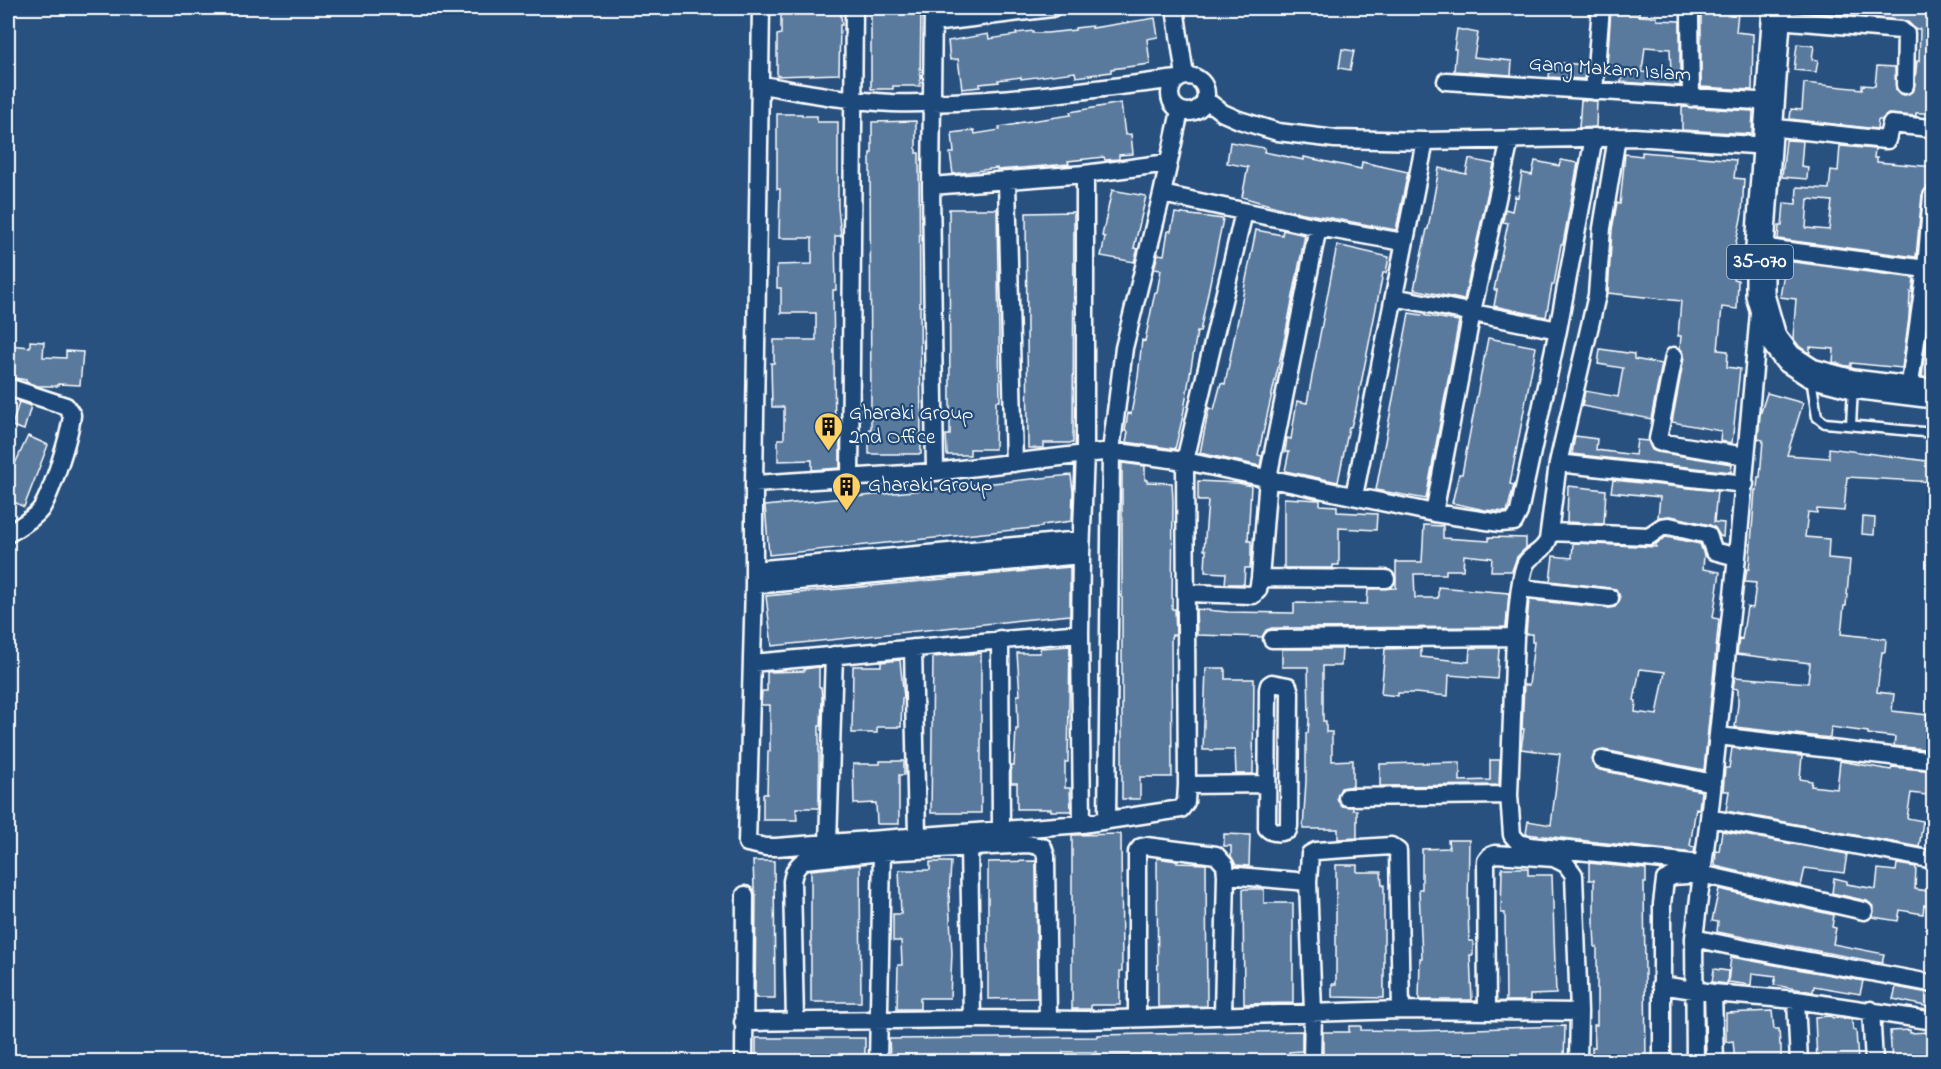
<svg xmlns="http://www.w3.org/2000/svg" width="1941" height="1069" font-family="'Indie Flower',sans-serif">
	<style>
		.building { fill: #5a7a9d; stroke: #fff; stroke-width: 1.5; fill-rule: evenodd }
		.lines { fill: none; stroke-linecap: round; stroke-linejoin: round }
		.lane-casing { stroke: #fff; stroke-width: 13 }
		.street-casing { stroke: #fff; stroke-width: 21 }
		.primary-casing { stroke: #fff; stroke-width: 32 }
		.lane { stroke: #1f4a7a; stroke-width: 8 }
		.street { stroke: #1f4a7a; stroke-width: 16 }
		.primary { stroke: #1f4a7a; stroke-width: 27 }
		.labels { text-anchor: middle; dominant-baseline: central; stroke-width: 4.5; stroke-linejoin: round; paint-order: stroke }
		.shield { fill: #1f4a7a; stroke: #bcc9d7; stroke-width: 1.5 }
		.shield-label { font-size: 20px; font-weight: bold; fill: #fff }
		.street-label { font-size: 21px; fill: #fff; stroke: #1f4a7a }
		.poi-label { font-size: 21px; fill: #fff; stroke: #1f4a7a; text-anchor: start }
	</style>
	<rect width="100%" height="100%" fill="#28517f"/>
	<filter id="ink" filterUnits="userSpaceOnUse"><feTurbulence type="fractalNoise" baseFrequency=".0167" numOctaves="2"/><feDisplacementMap in="SourceGraphic" scale="12" xChannelSelector="R" yChannelSelector="G"/><feConvolveMatrix kernelMatrix="1 2 1 2 8 2 1 2 1" color-interpolation-filters="sRGB"/></filter>
	<g filter="url(#ink)">
		<path class="building" d="M781 8H840L842 25H840L839 74 777 76V35L781 34Z
			M871 8H921L920 86H893V89H871Z
			M1611 8 1639 10V16L1657 17V20L1680 21V86L1621 82 1623 69 1607 66ZM1645 47 1670 49 1671 73 1642 72Z
			M1698 8 1738 12 1736 32 1753 34 1752 90 1701 87V14Z
			M1802 8H1934V113H1916V116L1888 114 1881 120H1878L1877 129 1790 119 1791 109 1802 110 1804 83 1862 89V85L1875 86 1877 66 1895 67 1896 90 1900 94 1905 95 1914 90 1917 61H1919L1920 29H1915L1907 21 1802 11Z
			M1155 18 1158 37 1147 39 1150 64 1111 69V72L1076 77 1075 72 1021 79V77L998 80 999 82 980 84V87L962 89 958 59 950 60 948 41 988 34 989 39 1017 35 1016 33 1033 31V33H1047L1075 30V28L1092 26V28Z
			M1457 29 1478 33 1474 57 1512 61 1511 75 1454 71 1456 49H1454Z
			M1797 44 1814 46 1812 59 1818 60 1816 72 1794 70Z
			M1342 49 1354 51 1350 70 1339 68Z
			M1551 62 1586 65 1584 79 1549 77Z
			M1581 100 1597 101 1596 127 1579 128Z
			M1121 103 1125 135 1131 134 1133 154 1119 155V159L1105 160 1104 157 1068 161 1069 164 997 170V168L953 174 950 153H954L952 133 974 130 975 134 1000 130 999 127 1018 124 1017 123 1071 115 1070 112Z
			M1682 107 1753 111 1752 134 1682 130Z
			M777 114H802V116H817V122H838V207L841 236H835L836 290H833L835 431H840V468L812 470V460L778 461V439H784V407H772L771 363H774V340H816V313H781V288H777V265L812 264V238H779L780 189H777Z
			M916 121V153H919L921 454H869V429H871L870 153H872V122Z
			M1786 140 1803 141 1801 166 1808 167 1807 179 1782 177Z
			M1230 142 1265 148 1264 152 1304 160V157L1361 169 1362 162 1408 172 1396 230 1287 210 1242 197 1248 167 1227 163Z
			M1840 146 1875 149 1874 158H1877V162L1934 167V186L1927 187 1922 195 1916 257 1778 239 1779 226H1782L1784 203 1796 204 1797 187 1829 189 1831 170 1838 171ZM1808 199 1832 201 1829 230 1806 228Z
			M1642 152 1736 160 1734 178 1744 179 1742 214 1735 247 1733 279 1738 280 1737 309 1722 307 1718 350 1728 351 1727 367 1740 369 1732 443 1720 441 1721 431 1672 422 1684 357 1680 348 1681 336H1678L1681 301 1608 293 1612 229 1617 203 1620 204 1625 154 1642 156Z
			M1469 159 1494 164 1464 300 1414 289 1427 229H1428L1439 168 1466 174Z
			M1561 160 1578 163 1563 244H1561L1554 285H1552L1546 317 1494 306 1497 290H1494L1508 223 1503 222 1505 209 1512 211 1515 196 1518 197 1522 173 1532 175 1535 161 1559 166Z
			M1112 190 1146 196 1134 248 1138 249 1134 262 1101 256 1105 237 1102 236Z
			M949 209H997L1000 401H996L995 449H970V455H947L946 435H950V403Z
			M1074 212 1073 443H1044V448H1028L1026 213Z
			M1175 213 1223 219 1200 332H1197L1183 416 1175 449 1126 442 1128 432 1125 431 1128 413 1131 414 1138 377 1142 340 1145 341 1155 292H1157L1161 270 1154 269 1158 254 1164 255 1168 231H1171Z
			M1256 230 1282 235 1283 230 1305 235 1285 337 1258 455 1262 456 1260 466 1200 453 1209 408 1214 410 1221 383 1225 384Z
			M1337 245 1389 257 1386 273H1383L1356 409 1351 427H1349L1338 482 1285 471 1289 452H1285L1287 438 1291 439 1297 401 1307 403Z
			M1786 261 1914 278 1912 292H1910L1909 318 1902 368 1851 363V366H1846L1833 362 1834 349 1810 347V352H1807L1799 346 1793 338 1796 299 1780 297Z
			M1409 313 1459 321 1426 499 1376 490Z
			M1929 320 1934 321V378L1922 377Z
			M1488 338 1536 347 1510 484 1514 485 1507 512 1485 510 1452 503 1459 474H1462Z
			M30 341 44 342 43 357 66 358V351L83 352 80 385 58 384V386H38L26 382V380L8 377V345L30 347Z
			M1600 349 1634 354V359L1662 364 1651 419 1582 406 1585 391 1618 397 1623 368 1598 364Z
			M1767 393 1803 403 1787 455 1829 458V448L1934 462V482L1847 477 1844 511 1817 509V513L1808 512 1805 537 1829 539 1828 558 1850 560 1846 606H1844L1841 634 1886 639 1885 652H1882L1877 692 1894 694 1892 711 1928 715 1926 738 1934 739V750L1894 746 1895 737 1868 734V732L1831 727 1830 738 1735 727 1738 704V689L1733 688 1735 677 1808 683 1810 663 1737 654 1739 638 1742 639 1747 607 1753 608 1756 583 1745 582 1747 569H1749L1755 490H1757L1758 477H1760L1763 440 1758 439 1760 415Z
			M19 402 31 406 24 430 12 426Z
			M28 436 48 445 24 507 8 499V466L13 468Z
			M1575 436 1597 439 1596 450 1635 455 1637 440 1648 441 1652 450 1657 452 1732 464 1731 472 1572 454Z
			M1122 463 1145 466V480H1147V482L1172 483 1173 501 1172 609H1175L1176 635H1172L1171 638 1172 777H1140V799H1122Z
			M1071 475 1073 491 1072 521 1042 525V527L769 555 765 506Z
			M1613 480 1717 491 1714 522 1724 523 1723 537 1720 536 1715 528 1710 525 1671 516 1658 517 1660 497 1611 492Z
			M1198 481 1238 483 1251 486 1248 541H1251V555L1250 568H1245L1244 584H1225L1226 573 1205 572 1206 550H1204L1208 501H1198Z
			M1568 486 1606 490 1604 524 1567 522Z
			M1284 498 1320 500V505L1337 506V512L1377 514 1376 530 1339 528V565H1333V568H1284Z
			M1863 517 1875 518 1874 535 1862 534Z
			M1424 525 1443 526V538L1489 541V537L1526 538V548L1517 557 1512 571H1491L1492 558 1464 555 1463 570H1446V574H1414L1415 598H1438V587L1509 593 1506 627 1272 628 1266 630 1262 637 1197 635 1196 609 1228 612 1294 613V603L1367 604 1368 589 1396 588V562H1422Z
			M1666 537 1700 544 1704 555 1703 569 1720 572 1713 618 1719 619 1704 770 1604 750 1594 753 1592 763 1595 767 1600 770 1701 791 1699 809 1696 808 1690 846 1695 847 1694 853 1526 834 1528 821 1551 825 1560 754 1521 749 1524 729H1522L1524 685H1529L1534 642H1532V634H1526L1529 600 1609 608 1615 607 1620 599 1616 589 1550 581 1553 556 1572 558 1573 543 1656 547V544ZM1640 669 1665 672 1657 715 1635 712 1636 701 1634 700Z
			M1070 567V615L772 646 766 596Z
			M1070 646 1068 762H1065V788H1070L1071 811H1051V809H1017V783H1011V766H1014L1016 729H1018L1017 695H1020L1017 653H1040V648Z
			M1421 648V657L1469 662 1470 648H1499L1497 679 1449 675 1448 696 1414 693H1398V696L1381 694 1385 649Z
			M1282 649H1342L1341 666H1323V721H1326V732H1332V761L1353 760V786L1341 788 1337 798 1341 806 1353 807V810H1357V838L1338 839V829H1303L1306 781V733H1308L1309 721 1308 667H1282Z
			M981 653V813H931L933 657Z
			M900 660 904 698H902L901 727H877V733H852L853 666H881V662Z
			M819 667V687H821L822 699 821 726H819V808H796L797 820H763V794H767L768 751H770V705H761L762 691H767V672L804 671V669Z
			M1206 668H1225V679H1254L1253 774H1236L1235 750H1203Z
			M1732 748 1802 756 1800 779 1812 781 1811 786 1837 789 1840 761 1891 770 1892 767 1934 771V796L1911 793 1907 818 1923 821 1919 847 1726 811 1729 791H1723L1725 768H1729Z
			M1490 760H1500L1499 785 1380 786V764L1460 762V781L1490 780Z
			M880 761H904V775H899V824H877L876 803 854 804 853 764H880Z
			M1722 831 1847 854 1844 873 1805 868 1801 886 1715 866 1716 850 1719 851Z
			M1121 834 1122 971H1120V1005H1091V1009H1072V835Z
			M1224 834 1250 835 1249 866 1236 865 1231 856V846H1224Z
			M1448 840H1469L1468 906 1469 941H1473V955H1470L1472 1000H1419L1420 958H1422L1419 889H1422V849L1449 848Z
			M1157 858 1177 861V863L1206 864 1207 1006 1158 1007Z
			M753 861H774L775 998H755L756 895 754 889Z
			M1036 861 1037 998 988 999V862Z
			M930 862H951L949 900 952 953 950 998H920V1009H897L898 965H902L901 941H893V914H901L899 870H930Z
			M1589 863 1646 869V883H1644L1646 1062H1592V1047H1595L1594 1025H1597V947H1595L1594 927V880H1589Z
			M1897 864 1916 867 1915 889 1934 892V907L1924 905 1923 914 1900 910 1898 921 1873 917 1874 907 1867 901 1832 893 1834 878 1847 881V884L1876 889 1878 869 1896 871Z
			M860 865 861 1002H811V870Z
			M1336 865H1357V872H1381L1382 885H1384V998L1332 997V984H1336Z
			M1502 868H1528V875H1552L1556 994 1530 995V1001H1506L1505 913H1501Z
			M1243 889H1264V903H1293V1003L1244 1004Z
			M1719 889 1834 915 1832 927 1836 928 1833 944 1884 954 1882 963 1717 932 1718 922 1712 921Z
			M1731 957 1863 981 1860 994 1814 986 1813 992 1774 985 1776 976 1752 973 1751 985 1728 982Z
			M1714 969 1728 971 1727 984 1712 982Z
			M1896 987 1934 994V1008L1893 999Z
			M1772 1011 1774 1029H1779L1780 1045H1781V1062H1735L1733 1041 1726 1042V1013Z
			M1830 1016 1833 1018 1852 1019 1853 1030H1856L1858 1062H1817L1815 1017Z
			M1349 1026H1361V1030L1417 1031 1565 1026 1564 1062H1366V1055L1323 1056V1032H1349Z
			M1910 1030V1033L1929 1032 1930 1046H1934V1062H1892L1890 1031Z
			M1302 1031V1051L1289 1052V1062H1182V1054L1097 1056V1052H1063L1064 1062H1050V1057H890L889 1039 1097 1037V1035Z
			M756 1038H865V1058L756 1059Z"/>
		<g class="lines">
			<defs>
				<path id="lane" d="M1811 378 1817 417 1825 423 1934 433
					M1851 425 1853 387"/>
				<path id="street" d="M761 8 754 484V585L747 843 766 847H776L1082 824 1181 809 1186 802 1187 785 1185 461 1244 212
					M933 8 931 186 935 472
					M1175 8 1185 76
					M1690 14 1691 98
					M1777 20 1901 30 1906 34 1905 85
					M933 23 1052 8
					M1170 94a18 18 0 1 1 36 0a18 18 0 1 1-36 0Z
					M1446 81 1772 102
					M761 85C804 92 848 101 892 103 987 105 1084 90 1178 79
					M1594 91 1601 8
					M1206 100 1223 113 1239 120 1278 132 1335 139 1425 141 1634 137 1768 146
					M1769 127 1885 140H1887L1891 124 1930 128
					M1007 182 1014 463
					M931 186 1085 174 1168 163
					M1162 194 1318 227 1403 242
					M1760 247 1926 269
					M1394 297 1558 330
					M1674 356 1658 439 1659 442 1746 456
					M8 387 66 406 72 415C70 435 52 492 41 509 33 520 18 527 8 534
					M1909 391 1926 269 1932 196
					M1558 463 1745 484
					M850 478 854 8
					M754 484 935 472 1111 451 1185 461 1434 513 1500 523 1514 522 1519 512 1558 330 1594 137
					M1354 496 1425 141
					M1434 513 1472 312 1510 140
					M1549 532 1649 536 1662 527 1669 526 1708 535 1714 551 1737 557
					M754 570 1081 540
					M1260 578 1386 579
					M754 585 1081 555
					M1520 588 1610 598
					M1186 593 1253 595 1258 590 1260 578 1268 478 1318 227
					M1515 637C1517 621 1519 576 1526 563 1532 553 1542 554 1548 540L1558 463 1597 295 1602 228 1617 137
					M1000 639 1001 829
					M1272 639 1515 637 1509 795 1512 835 1519 843 1530 846 1702 864
					M913 648 917 835
					M752 663 1080 633
					M1272 683 1288 686 1290 692 1289 826 1288 830C1281 833 1272 834 1267 828L1268 689 1269 685Z
					M1718 736 1934 761
					M1602 760 1713 783
					M1187 785 1267 784
					M1347 797 1509 795
					M1709 818 1934 860
					M1107 820 1111 451 1124 348 1162 194 1180 111
					M1082 824 1080 633 1081 555 1085 453V174
					M828 843 834 655
					M969 847 972 1019
					M1226 875 1308 882
					M1694 938C1773 956 1854 968 1934 984
					M1661 985 1713 993 1796 1000 1934 1021
					M1713 993 1715 1062
					M1796 1000 1799 1062
					M1487 1010 1486 861 1490 856 1495 854 1554 858 1566 864 1574 875 1579 1012 1578 1062
					M1871 1010 1874 1062
					M1137 1018V852L1141 847 1146 846 1216 855 1225 865 1226 875 1223 1014
					M795 1021 792 881C794 871 796 866 805 860L882 852 1028 844 1043 847 1046 856 1048 1020
					M743 1022 972 1019 1086 1020 1401 1010 1579 1012
					M744 1062 745 895
					M878 1062 882 852
					M1312 1062 1313 1011 1308 882 1310 854 1316 851 1391 846 1398 851 1401 1010
					M1662 1062V904L1665 880 1673 876 1701 874 1864 911
					M1695 1062 1694 938 1709 818 1737 557 1759 313"/>
				<path id="primary" d="M1777 8 1760 247V295L1772 337 1788 358 1811 373 1853 384 1934 394"/>
			</defs>
			<use href="#lane" class="lane-casing"/>
			<use href="#street" class="street-casing"/>
			<use href="#primary" class="primary-casing"/>
			<use href="#lane" class="lane"/>
			<use href="#street" class="street"/>
			<use href="#primary" class="primary"/>
		</g>
	</g>
	<defs>
		<symbol id="building-pin" viewBox="-11 -11 22 30"><path d="M0 17L-7.5 6A9.5 9.5 0 1 1 7.5 6Z" fill="#ffd166" stroke="#1f4a7a"/><path d="M-4-6H4V6H1V3H-1V6H-4ZM-2.5-4.3h1.7v1.8h-1.7ZM.8-4.3h1.7v1.8H.8ZM-2.5-1h1.7V.8h-1.7ZM.8-1h1.7V.8H.8Z" fill="#111"/></symbol>
	</defs>
	<g fill-rule="evenodd">
		<use href="#building-pin" x="812" y="410" width="33" height="45"/>
		<use href="#building-pin" x="830" y="470" width="33" height="45"/>
	</g>
	<g class="labels">
		<rect class="shield" x="1727" y="245" width="66" height="34" rx="4.5"/>
		<g class="shield-label">
			<text x="1760" y="262">35-070</text>
		</g>
		<g class="street-label">
			<text transform="translate(1610 70) rotate(4)">Gang Makam Islam</text>
		</g>
		<g class="poi-label">
			<text x="849" y="414">Gharaki Group<tspan x="849" dy="24">2nd Office</tspan></text>
			<text x="868" y="486">Gharaki Group</text>
		</g>
	</g>
	<rect width="1941" height="1069" fill="none" stroke="#1f4a7a" stroke-width="30"/>
	<rect x="15" y="15" width="1911" height="1039" fill="none" stroke="#fff" stroke-width="2" filter="url(#ink)"/>
</svg>
